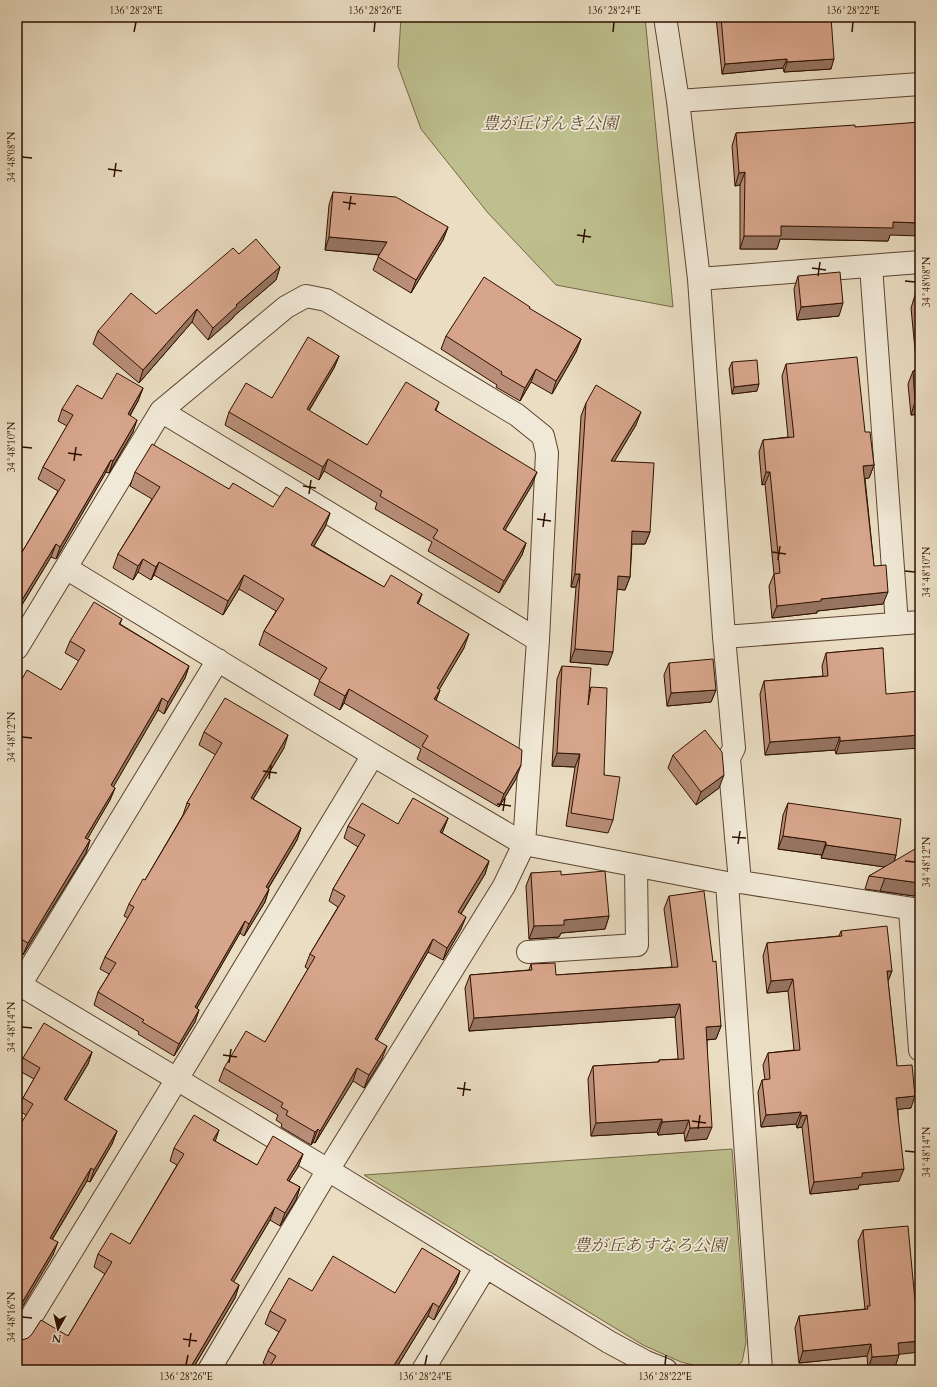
<svg xmlns="http://www.w3.org/2000/svg" width="937" height="1387" font-family="Cardo,'Noto Serif JP',serif">
	<style>
		.green { fill: #bebf8e; stroke: #766847 }
		.lines { fill: none; stroke-linecap: round; stroke-linejoin: round }
		.minor-casing { stroke: #5d4430; stroke-width: 24 }
		.minor { stroke: #f1e9d7; stroke-width: 22 }
		.wall { fill: #b98e78; stroke: #2e1100 }
		.shaded-wall { fill: #967461; stroke: #2e1100 }
		.building { fill: #d7a58b; stroke: #2e1100 }
		.ticks { fill: none; stroke: #2e1100; stroke-width: 1.5 }
		.labels { text-anchor: middle; dominant-baseline: central; stroke-width: 3.5; stroke-linejoin: round; paint-order: stroke }
		.park-label { font-size: 17px; font-style: italic; fill: #604e32; stroke: #f1e9d7 }
		.neatline { fill: none; stroke: #2e1100; stroke-width: 1.5 }
		.ticks-label { font-size: 10px; text-anchor: middle; fill: #2e1100 }
	</style>
	<rect width="100%" height="100%" fill="#eaddc2"/>
	<filter id="stains"><feTurbulence type="fractalNoise" baseFrequency=".005" numOctaves="4"/><feColorMatrix values="0 0 0 0 .2 0 0 0 0 .09 0 0 0 0 .02 0 0 0 .5 -.17"/></filter>
	<radialGradient id="worn" r=".72"><stop offset=".6" stop-color="#630" stop-opacity="0"/><stop offset="1" stop-color="#630" stop-opacity=".3"/></radialGradient>
	<path class="green" d="M401 17H645L673 307 556 285 488 213 421 129 398 66Z
		M732 1149 746 1342 742 1362 732 1369 713 1370 681 1362 643 1345 364 1175Z"/>
	<g class="lines">
		<defs>
			<path id="minor" d="M665 17 678 101 699 279 724 637 920 622
				M678 101 920 84
				M871 266 897 624
				M699 279 920 262
				M161 411 538 640
				M66 568 373 755 524 844 727 883 740 882 920 910
				M724 637 734 748 729 758 740 882
				M17 648 161 411 286 307 306 296 326 300 517 415 543 436 547 453 538 640 524 844 504 886 328 1170 209 1370
				M727 883 761 1370
				M910 909 920 1050
				M528 952 637 945 636 866
				M17 983 328 1170 609 1342 646 1362 666 1370
				M17 990 218 660
				M17 1340 177 1079 373 755
				M423 1370 486 1266"/>
		</defs>
		<use href="#minor" class="minor-casing"/>
		<use href="#minor" class="minor"/>
	</g>
	<path class="wall" d="M716 17H831V69L784 72 783 68 722 74Z
		M855 127 890 235 888 241 780 239 777 249H740V185L735 186 732 146 736 133Z
		M333 192 448 227 443 240 411 293 373 270 379 255 325 250 329 205Z
		M239 254 280 267 276 280 234 316 232 319 208 340 192 322 139 383 93 344 98 331 156 314Z
		M798 276 839 316 797 320 794 289Z
		M915 295H920V414L911 415 908 384 913 371 917 370 911 308Z
		M530 307 529 309 581 339 576 352 552 394 531 382 520 401 496 387 497 385 441 349 446 336Z
		M339 356 334 368 309 411 367 445 439 402 436 410 532 485 505 530 526 543 522 555 499 593 428 551 432 542 375 509 377 503 324 471 319 480 225 425 229 412 272 398Z
		M732 362 757 391 732 394 729 369Z
		M786 364 865 432 874 465 869 478H865L874 566 883 604 817 611V613L772 618 769 586 774 574 765 484 762 485 759 452 763 440 788 437 782 376Z
		M143 388 138 401 130 416 133 432 109 473 106 472 56 559 51 557 17 613V558L18 559 58 491 38 479 43 467 67 426 58 421 62 409Z
		M586 403 636 425 614 461 650 532 645 544H632L630 577 625 590 617 589 608 665 570 662 576 587H571L581 416Z
		M135 472 229 489 273 507 330 513 325 527 314 546 384 587 418 604 464 648 439 689 440 690 436 700 516 779 499 807 417 759 421 749 344 703 340 710 314 695 320 680 259 645 264 631 276 611 239 589 223 615 154 575 151 580 138 572 133 580 113 568 118 554 152 499 130 486Z
		M122 619 120 624 189 666 185 678 164 714 158 710 113 787 115 788 110 800 87 839 90 840 86 853 23 955 17 952V688L61 690 79 661 65 653 70 641Z
		M883 648 836 754 835 750 765 755 760 694 764 681 823 676 822 666 826 653Z
		M669 663 716 690 711 702 667 706 664 675Z
		M562 666 589 692 591 687 604 775 613 820 608 833 566 826 575 767 552 766 557 679Z
		M204 732 284 748 253 799 301 828 297 840 268 889H269L265 902 244 936 240 933 197 1008 199 1010 195 1022 174 1056 138 1034 139 1032 94 1005 98 992 109 974 100 969 105 957 128 918 124 916 129 904 145 880 183 815 187 803 216 755 199 745Z
		M673 755 719 788 696 805 668 768Z
		M788 803 896 855 894 862 919 883 914 896 865 889 869 876 885 867 821 858 822 855 778 849 783 815Z
		M448 818 442 833 489 861 485 874 461 914V929L443 960 428 952 377 1040 382 1059 364 1088 353 1081 315 1143 313 1142 311 1145 281 1127 282 1124 276 1120 278 1115 219 1081 224 1068 265 1042 308 969 305 967 310 954 338 907 329 901 333 889 358 847 344 838 348 826 398 824Z
		M531 873 561 875 609 916 605 929 561 933 559 937 529 939 526 886Z
		M669 896 721 1026 716 1039 707 1040V1139L685 1141 684 1133 658 1135 657 1132 591 1136 588 1079 593 1066 658 1062 659 1060 678 1059 675 1017 469 1031 465 988 470 975 529 970 531 964 556 975 672 967 664 909Z
		M841 931 892 971 888 981 897 1066 911 1108 898 1109 899 1181 859 1185 858 1189 810 1194 802 1127 797 1128 796 1124 761 1127 758 1092 762 1080H765L763 1065 768 1053 794 1050 788 991 767 993 763 956 767 943 839 936Z
		M92 1052 88 1064 66 1101 117 1131 112 1144 90 1182 87 1181 52 1240 53 1255 26 1115 18 1110 23 1098 34 1079 18 1070 23 1058Z
		M215 1141 257 1165 303 1154 298 1167 289 1181 300 1187 296 1200 280 1226 270 1220 233 1282 239 1285 235 1298 192 1370 22 1340 68 1336 105 1274 94 1267 98 1254 130 1244 177 1165 170 1161 174 1148Z
		M863 1230 899 1354 895 1367 868 1369 867 1356 799 1363 795 1328 799 1316 865 1309 858 1241Z
		M460 1271 456 1283 434 1320 428 1316 395 1370H268L269 1367 263 1363 268 1351 279 1332 265 1324 270 1311 312 1291 395 1293Z"/>
	<path class="shaded-wall" d="M787 59 783 68 722 74 725 64Z
		M834 59 831 69 784 72 787 62Z
		M745 172 740 185 735 186 739 173Z
		M893 222 920 223V236L890 235 888 241 780 239 777 249H740L744 236 781 226Z
		M448 227 443 240 411 293 416 280Z
		M329 237 387 242 382 255 325 250Z
		M280 267 276 280 234 316 232 319 208 340 213 328 236 305Z
		M843 303 839 316 797 320 801 307Z
		M197 309 192 322 139 383 143 370Z
		M581 339 576 352 552 394 556 381Z
		M339 356 334 368 302 422 307 409Z
		M536 369 531 382 520 401 525 388Z
		M759 384 757 391 732 394 734 387Z
		M143 388 138 401 123 427 128 414Z
		M915 402H920V414L911 415Z
		M641 412 636 425 607 474 611 461Z
		M137 420 133 432 109 473 113 461Z
		M328 459 324 471 319 480 323 467Z
		M111 460 106 472 56 559 60 547Z
		M874 465 869 478 859 479 863 466Z
		M537 472 532 485 498 542 503 529Z
		M766 472H770L765 484 762 485Z
		M330 513 325 527 306 559 311 545Z
		M632 531 650 532 645 544H628Z
		M526 543 522 555 499 593 504 581Z
		M56 544 51 557 17 613V608Z
		M143 559 138 572 133 580 138 566Z
		M159 562 154 575 151 580 156 567Z
		M575 574H580L576 587H571Z
		M244 575 239 589 223 615 228 601Z
		M618 576 630 577 625 590 614 589Z
		M888 592 883 604 817 611V613L772 618 777 606 821 599Z
		M422 594 417 608V603Z
		M469 634 464 648 432 702 437 688Z
		M575 649 613 652 608 665 570 662Z
		M189 666 185 678 164 714 168 702Z
		M349 689 344 703 340 710 345 696Z
		M440 690 435 703 434 699Z
		M716 690 711 702 667 706 671 693Z
		M162 698 158 710 107 798 111 785Z
		M288 735 284 748 246 811 251 798Z
		M920 735V748L836 754 840 741Z
		M840 737 835 750 765 755 770 742Z
		M557 753 580 754 575 767 552 766Z
		M521 765 516 779 499 807 504 794Z
		M724 775 719 788 696 805 701 792Z
		M115 788 110 800 81 850 85 838Z
		M448 818 443 831 435 845 440 832Z
		M301 828 297 840 261 900 266 887Z
		M783 836 826 842 822 855 778 849Z
		M90 840 86 853 23 955 28 943Z
		M826 845 896 855 892 868 821 858Z
		M489 861 485 874 454 925 458 912Z
		M885 878 919 883 914 896 880 891Z
		M269 889 265 902 244 936 249 924Z
		M609 916 605 929 561 933 559 937 529 939 534 926 564 920Z
		M466 917 461 929 443 960 447 948Z
		M245 921 240 933 190 1020 195 1007Z
		M433 939 428 952 370 1052 375 1039Z
		M887 971H892L887 983Z
		M793 979 788 991 767 993 771 981Z
		M680 1004 675 1017 469 1031 474 1018Z
		M199 1010 195 1022 174 1056 179 1044Z
		M721 1026 716 1039 701 1040 706 1027Z
		M387 1046 382 1059 364 1088 369 1075Z
		M92 1052 88 1064 59 1112 64 1099Z
		M357 1068 353 1081 315 1143 320 1131Z
		M915 1096 911 1108 892 1110 896 1098Z
		M801 1112 796 1124 761 1127 766 1115Z
		M807 1115 802 1127 797 1128 801 1116Z
		M662 1119 657 1132 591 1136 596 1123Z
		M689 1120 684 1133 658 1135 662 1122Z
		M712 1127 707 1139 685 1141 690 1128Z
		M318 1129 313 1142 311 1145 315 1132Z
		M219 1130 215 1142 213 1140Z
		M117 1131 112 1144 90 1182 94 1170Z
		M303 1154 298 1167 282 1192 287 1180Z
		M91 1168 87 1181 45 1251 50 1238Z
		M904 1169 899 1181 859 1185 858 1189 810 1194 814 1182 862 1173Z
		M300 1187 296 1200 280 1226 285 1213Z
		M275 1207 270 1220 227 1293 231 1280Z
		M58 1242 53 1255 17 1316V1311Z
		M460 1271 456 1283 434 1320 439 1307Z
		M239 1285 235 1298 192 1370H189Z
		M433 1303 428 1316 395 1370H391Z
		M920 1341V1352L893 1355 898 1343Z
		M871 1344 867 1356 799 1363 803 1351Z
		M899 1355 895 1367 868 1369 872 1357Z"/>
	<path class="building" d="M721 17H831L834 59 787 62V59L725 64Z
		M920 122V223L893 222V228L781 226V236H744L745 172 739 173 736 133 855 125V127Z
		M333 192 396 197 448 227 416 280 378 257 387 242 329 237Z
		M256 239 280 267 236 305 237 306 213 328 197 309 143 370 98 331 131 293 156 314 233 248 239 254Z
		M840 272 843 303 801 307 798 276Z
		M484 277 530 307 529 308 581 339 556 381 536 369 525 388 501 374 502 372 446 336Z
		M915 295H920V338Z
		M308 337 339 356 307 409 367 445 406 382 439 402 435 410 537 472 503 529 526 543 504 581 433 538 438 530 380 496 382 491 328 459 323 467 229 412 246 383 272 398Z
		M857 357 865 432H870L874 465 863 466 874 566 886 565 888 592 821 599V601L777 606 774 574 780 573 770 472H766L763 440 794 437 786 364Z
		M757 360 759 384 734 387 732 362Z
		M920 370V402H915L913 371Z
		M117 373 143 388 128 414 137 420 113 461 111 460 60 547 56 544 17 608V558L18 559 65 480 43 467 73 415 62 409 77 385 102 399Z
		M596 385 641 412 611 461 654 463 650 532 632 531 630 577 618 576 613 652 575 649 580 574H575L586 403Z
		M152 444 229 489 233 483 273 507 286 487 330 513 311 545 384 587 391 575 422 594 417 603 469 634 437 688 440 690 434 699 522 750 521 765 504 794 422 746 428 736 349 689 345 696 319 681 327 668 264 631 284 599 244 575 228 601 159 562 156 567 143 559 138 566 118 554 160 487 135 472Z
		M94 602 122 619 119 624 189 666 168 702 162 698 111 785 115 788 85 838 90 840 28 943 17 937V688L27 670 61 690 85 650 70 641Z
		M883 648 886 694 920 691V735L840 741V737L770 742 764 681 828 676 826 653Z
		M713 659 716 690 671 693 669 663Z
		M562 666 591 668 588 705 591 687 607 688 604 775 620 777 613 820 571 813 580 754 557 753Z
		M225 698 288 735 251 798 301 828 266 887 269 889 249 924 245 921 195 1007 199 1010 179 1044 142 1022 144 1020 98 992 116 963 105 957 134 907 129 904 143 879 145 880 190 804 187 803 222 743 204 732Z
		M705 730 722 752 724 775 701 792 673 755Z
		M413 798 448 818 440 832 489 861 458 912 466 917 447 948 433 939 375 1039 387 1046 369 1075 357 1068 320 1131 318 1129 315 1132 286 1115 288 1111 281 1107 283 1103 224 1068 246 1031 265 1042 315 957 310 954 345 896 333 889 365 835 348 826 362 803 398 824Z
		M788 803 901 819 896 855 826 845V842L783 836Z
		M920 846V872L919 883 869 876Z
		M561 871V875L605 871 609 916 564 920V925L534 926 531 873Z
		M704 891 713 962 716 961 721 1026 706 1027 712 1127 690 1128 689 1120 662 1122V1119L596 1123 593 1066 659 1062V1060L684 1059 680 1004 474 1018 470 975 532 970 531 964 555 963 556 975 678 967 669 896Z
		M887 926 892 971H887L897 1066 912 1065 915 1096 896 1098 904 1169 862 1173V1177L814 1182 807 1115 801 1116V1112L766 1115 762 1080 770 1079 768 1053 800 1050 793 979 771 981 767 943 842 936 841 931Z
		M44 1023 92 1052 64 1099 117 1131 94 1170 91 1168 50 1238 58 1242 17 1311V1130L33 1104 23 1098 40 1068 23 1058Z
		M194 1115 219 1130 213 1140 257 1165 273 1136 303 1154 287 1180 300 1187 285 1213 275 1207 231 1280 239 1285 189 1370H17V1339L22 1340 28 1338 32 1334 41 1320 68 1336 112 1262 98 1254 111 1233 130 1244 184 1154 174 1148Z
		M908 1226 915 1301H920V1341L898 1343 899 1355 872 1357 871 1344 803 1351 799 1316 868 1309 867 1306H870L863 1230Z
		M422 1248 460 1271 439 1307 433 1303 391 1370H268L276 1356 268 1351 286 1320 270 1311 289 1278 312 1291 333 1256 395 1293Z"/>
	<path class="ticks" d="M134 32 136 22M374 32 375 22M613 32 614 22M852 32 853 22M22 157 32 158M108 169 122 171M114 177 116 163M343 202 356 204M349 210 351 196M577 235 591 237M583 243 585 229M812 268 826 270M818 276 820 262M905 281 915 282M22 447 32 448M68 453 82 455M74 461 76 447M303 486 316 488M309 494 311 480M537 519 551 521M543 527 545 513M772 552 786 554M778 560 780 546M905 571 915 572M22 737 32 738M263 771 277 773M269 779 271 765M497 804 511 806M503 811 505 798M732 837 746 838M738 844 740 831M905 861 915 862M22 1027 32 1028M223 1055 237 1057M229 1063 231 1049M457 1088 471 1090M463 1096 465 1082M692 1121 706 1123M698 1129 700 1115M905 1151 915 1152M22 1317 32 1318M183 1339 197 1341M189 1347 191 1333M186 1365 188 1355M425 1365 427 1355M665 1365 666 1355"/>
	<g class="labels">
		<g class="park-label">
			<text x="550" y="123">豊が丘げんき公園</text>
			<text x="650" y="1245">豊が丘あすなろ公園</text>
		</g>
	</g>
	<rect width="937" height="1387" fill="none" stroke="#eaddc2" stroke-width="44"/>
	<g transform="translate(58 1329) rotate(188)" stroke="#f1e9d7" stroke-width="3" paint-order="stroke">
	<path d="M0-3L7 15L0 10L-7 15Z" fill="#2e1100"/>
	<text y="-6" font-size="11" font-weight="bold" text-anchor="middle" fill="#2e1100">N</text>
	</g>
	<rect x="22" y="22" width="893" height="1343" class="neatline"/>
	<g class="ticks-label">
		<text x="136" y="14">136°28'28"E</text>
		<text x="375" y="14">136°28'26"E</text>
		<text x="614" y="14">136°28'24"E</text>
		<text x="853" y="14">136°28'22"E</text>
		<text transform="translate(11 157) rotate(-90)" y="4">34°48'08"N</text>
		<text transform="translate(926 282) rotate(-90)" y="4">34°48'08"N</text>
		<text transform="translate(11 447) rotate(-90)" y="4">34°48'10"N</text>
		<text transform="translate(926 572) rotate(-90)" y="4">34°48'10"N</text>
		<text transform="translate(11 737) rotate(-90)" y="4">34°48'12"N</text>
		<text transform="translate(926 862) rotate(-90)" y="4">34°48'12"N</text>
		<text transform="translate(11 1027) rotate(-90)" y="4">34°48'14"N</text>
		<text transform="translate(926 1152) rotate(-90)" y="4">34°48'14"N</text>
		<text transform="translate(11 1317) rotate(-90)" y="4">34°48'16"N</text>
		<text x="186" y="1380">136°28'26"E</text>
		<text x="425" y="1380">136°28'24"E</text>
		<text x="665" y="1380">136°28'22"E</text>
	</g>
	<rect width="100%" height="100%" filter="url(#stains)"/>
	<rect width="100%" height="100%" fill="url(#worn)"/>
</svg>
